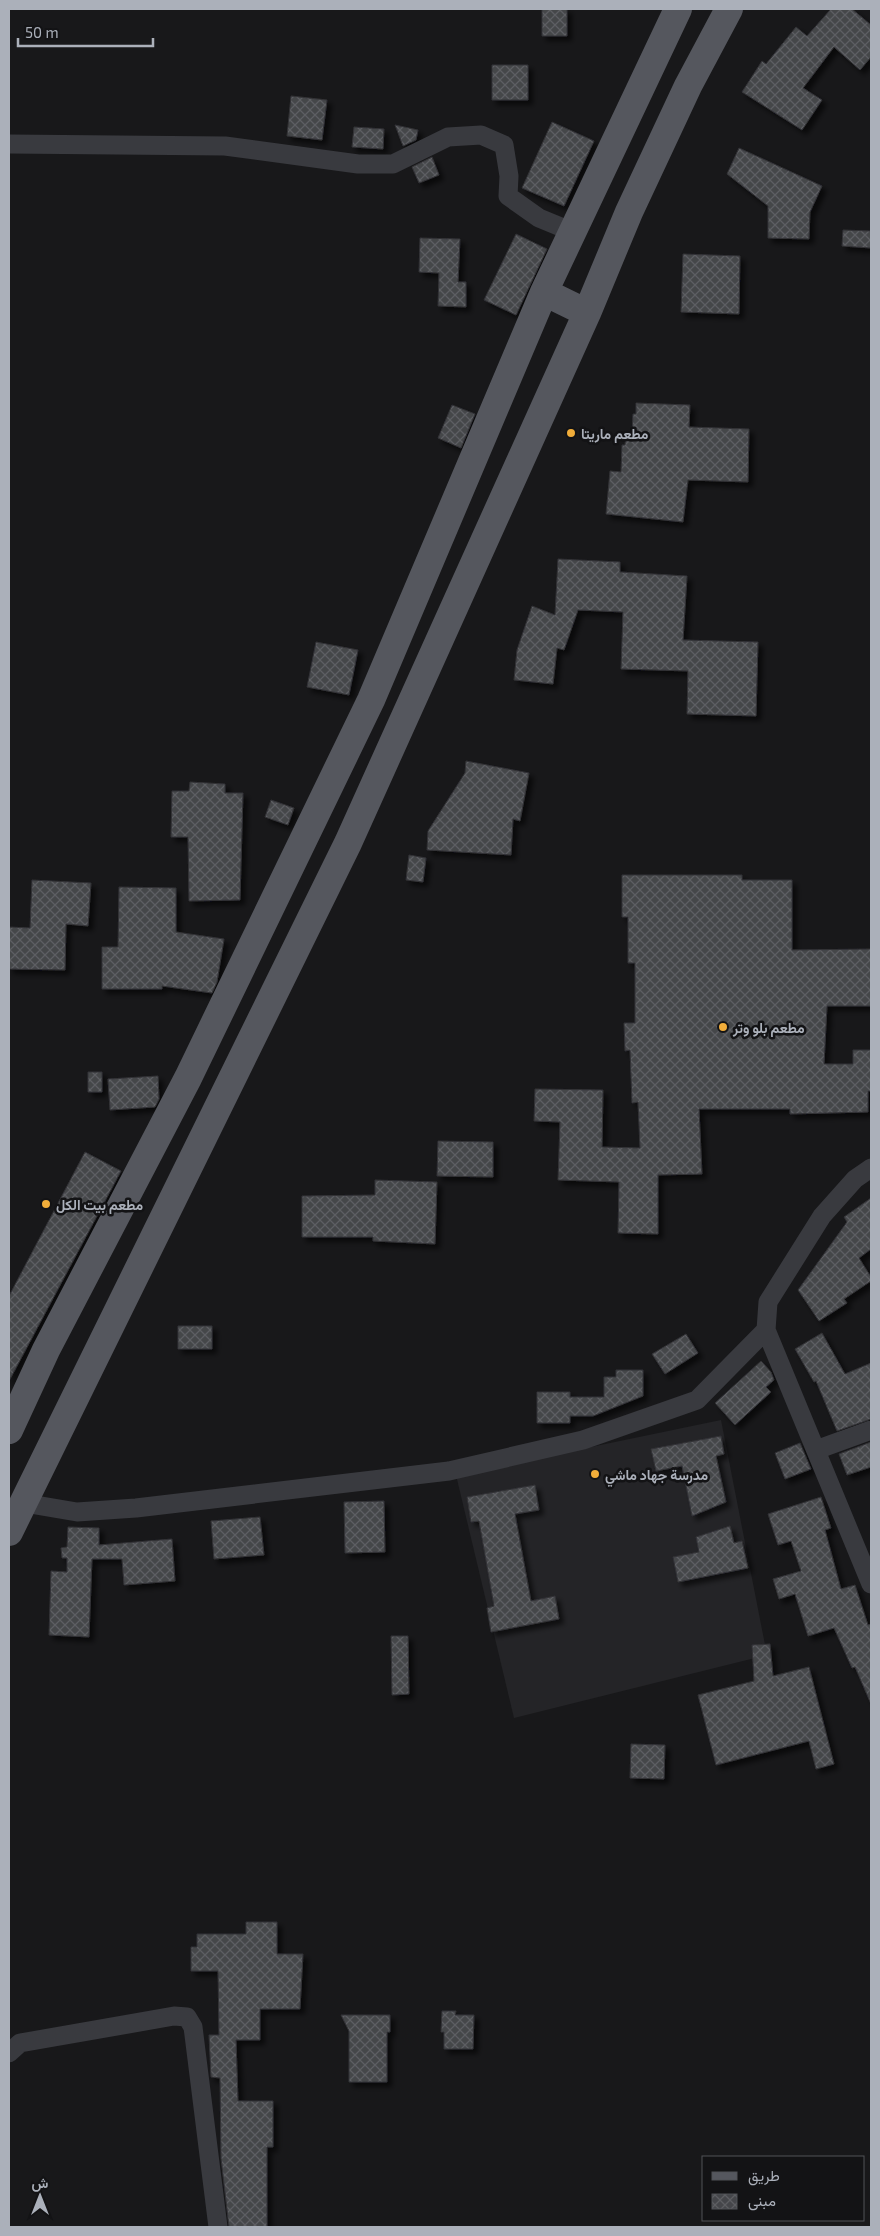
<svg xmlns="http://www.w3.org/2000/svg" width="880" height="2236" font-family="'Exo 2',Vazirmatn,sans-serif">
	<style>
		.built { fill: #242427 }
		.building { fill: url(#building-cross-hatch); stroke: #323236; filter: url(#shadow) }
		.lines { fill: none; stroke-linecap: round; stroke-linejoin: round }
		.street { stroke: #393a3f; stroke-width: 19 }
		.primary { stroke: #55575e; stroke-width: 28 }
		.poi-dot { fill: #f1ad3a; stroke: #131315; stroke-width: 2 }
		.labels { text-anchor: middle; dominant-baseline: central; stroke-width: 5; stroke-linejoin: round; paint-order: stroke }
		.poi-label { font-size: 14px; font-weight: bold; fill: #abb0ba; stroke: #131315; text-anchor: start }
	</style>
	<defs>
		<pattern id="building-cross-hatch" width="8" height="8" patternUnits="userSpaceOnUse" patternTransform="scale(1.25)"><rect width="8" height="8" fill="#45464a"/><path d="M0 0l8 8M0 8l8-8" fill="none" stroke="#5d5e62"/></pattern>
		<filter id="shadow"><feDropShadow dx="4.5" dy="4.5" stdDeviation="2.5" flood-color="#0009"/></filter>
	</defs>
	<rect width="100%" height="100%" fill="#18181a"/>
	<path class="built" d="M721 1420 767 1655 514 1718 456 1475Z"/>
	<path class="building" d="M542 9H567V36H542Z
		M831 9H852L871 25V57L860 70 834 47 803 88 822 100 802 130 742 92 762 61 766 64 796 27 807 36Z
		M492 65H528V100H492Z
		M291 96 327 100 322 140 287 136Z
		M552 122 594 141 564 206 522 188Z
		M395 125 418 130 416 140 403 146Z
		M354 127 384 129 383 149 352 147Z
		M739 148 822 186 810 212 809 239 768 238V206L727 174Z
		M432 157 439 175 419 183 412 167Z
		M843 230 871 231V248L842 246Z
		M516 234 547 249 516 315 484 300Z
		M420 238 460 239 458 282H466V307L438 306 439 273 419 272Z
		M683 254 740 256 739 314 681 312Z
		M636 403 690 405 689 427 749 429 748 482 688 480 683 522 606 514 610 471 621 472 622 445H625L626 434H632L633 414H636Z
		M452 405 475 414 461 448 438 438Z
		M558 559 620 562V572L687 576 683 640 758 642 756 716 687 714 688 671 621 669 623 612 578 610 564 650 557 648 553 684 514 680 517 650 532 606 555 615Z
		M316 642 358 650 349 695 307 687Z
		M466 761 529 773 520 821 513 819 511 855 427 850 428 831 465 773Z
		M190 782 225 784V793H243L240 900 189 901 188 837H171L172 791H189Z
		M271 800 294 808 288 825 265 817Z
		M409 855 426 858 423 882 406 880Z
		M622 875H742V880H792V950L871 949V1006H827L824 1064H853V1050H871V1091H868V1112L790 1114V1109H699L702 1174 658 1175V1234L618 1233 619 1182 558 1180 560 1122 534 1121 535 1089 603 1090 602 1147 640 1148 638 1102 632 1103 630 1050 625 1051 624 1023H635V963H628V917H622Z
		M32 880 91 883 88 926 66 924 65 970 9 969V927L30 928Z
		M119 887 176 888V932L224 939 217 982 212 993 162 986V989H102V947H118Z
		M88 1072H102V1092H88Z
		M158 1076 159 1099 155 1107 110 1110 108 1079Z
		M438 1141 493 1142V1177L437 1176Z
		M85 1152 121 1171 9 1381V1296Z
		M375 1180 437 1182 435 1244 373 1241V1237H302V1196L375 1195Z
		M871 1198V1249L859 1258 871 1277V1281L844 1299 847 1303 819 1321 798 1290 847 1222 844 1217Z
		M178 1326H212V1349H178Z
		M822 1333 845 1374 871 1363V1419L837 1431 816 1381 814 1382 795 1349Z
		M686 1334 698 1353 665 1374 652 1354Z
		M761 1361 771 1372 774 1380 766 1387 771 1392 735 1425 715 1403Z
		M616 1370H643V1396L593 1416H570V1423H537V1392H570V1397H604V1377H616Z
		M721 1436 724 1454 716 1456 726 1502 692 1516 682 1466 656 1471 651 1449Z
		M871 1442V1467L847 1475 839 1454Z
		M800 1443 811 1469 785 1479 775 1453Z
		M535 1485 539 1510 515 1514 531 1601 555 1596 559 1619 491 1632 487 1608 494 1606 479 1521 471 1522 467 1497Z
		M821 1497 831 1528 825 1530 841 1589 855 1585 868 1625 871 1624V1704L855 1667 852 1668 834 1628 808 1636 795 1594 779 1599 773 1579 801 1571 791 1541 778 1545 768 1514Z
		M384 1501 385 1552 345 1553 344 1502Z
		M260 1517 264 1555 214 1559 211 1521Z
		M730 1526 734 1543 742 1541 748 1568 678 1582 673 1557 699 1552 696 1537Z
		M68 1527 99 1528V1545L172 1539 175 1581 124 1585 122 1559H92L89 1637 49 1635 51 1571 67 1572V1558H62L61 1548 67 1547Z
		M391 1636H408L409 1694 392 1695Z
		M770 1644 773 1676 809 1667 834 1764 816 1769 809 1741 716 1765 698 1695 754 1681 752 1645Z
		M631 1744 665 1745 664 1779 630 1778Z
		M246 1922H277V1954H303L300 2009H260V2040H236L238 2101H273V2147H267V2227H229L221 2158 220 2078 211 2077 209 2035H219L218 1971H191V1947H197V1934H246Z
		M442 2011H456L455 2015H474L473 2049H444V2032H441Z
		M341 2015H390V2032H387V2082H349V2031Z"/>
	<g class="lines">
		<path class="street" d="M9 144 225 146 358 164H393L448 137 481 135 504 145 509 176 508 196 539 218 573 232
			M766 1330 871 1584
			M816 1450 871 1430
			M24 1503 77 1512 136 1508 449 1471 583 1440 697 1400 766 1330 768 1302 822 1216 855 1179 871 1168
			M9 2053 20 2043 174 2016 187 2017 193 2027 218 2227"/>
		<path class="primary" d="M544 292 587 313
			M9 1430 46 1350 188 1078 371 700 544 292 678 9
			M9 1532 348 843 587 313 629 212 688 86 729 9"/>
	</g>
	<g class="poi-dot">
		<circle cx="571" cy="433" r="5"/>
		<circle cx="723" cy="1027" r="5"/>
		<circle cx="46" cy="1204" r="5"/>
		<circle cx="595" cy="1474" r="5"/>
	</g>
	<g class="labels">
		<g class="poi-label">
			<text x="581" y="433">مطعم ماريتا</text>
			<text x="733" y="1027">مطعم بلو وتر</text>
			<text x="56" y="1204">مطعم بيت الكل</text>
			<text x="605" y="1474">مدرسة جهاد ماشي</text>
		</g>
	</g>
	<rect width="880" height="2236" fill="none" stroke="#abb0ba" stroke-width="20"/>
	<rect x="702" y="2156" width="162" height="65" fill="#131315" stroke="#505257"/>
	<rect x="712" y="2172" width="25" height="8" fill="#55575e" stroke="#505257"/>
	<text x="748" y="2181" font-size="15" fill="#abb0ba">طريق</text>
	<rect x="712" y="2194" width="25" height="15" fill="url(#building-cross-hatch)" stroke="#505257"/>
	<text x="748" y="2206" font-size="15" fill="#abb0ba">مبنى</text>
	<g transform="translate(40 2196)" stroke="#131315" stroke-width="4" paint-order="stroke">
	<path d="M0-4L9 19L0 12L-9 19Z" fill="#abb0ba"/>
	<text y="-8" font-size="14" font-weight="bold" text-anchor="middle" fill="#abb0ba">ش</text>
	</g>
	<path d="M18 38v8h135v-8" fill="none" stroke="#abb0ba" stroke-width="2.5"/>
	<text x="25" y="38" font-size="15" fill="#abb0ba" stroke="#131315" stroke-width="4" paint-order="stroke">50 m</text>
</svg>
